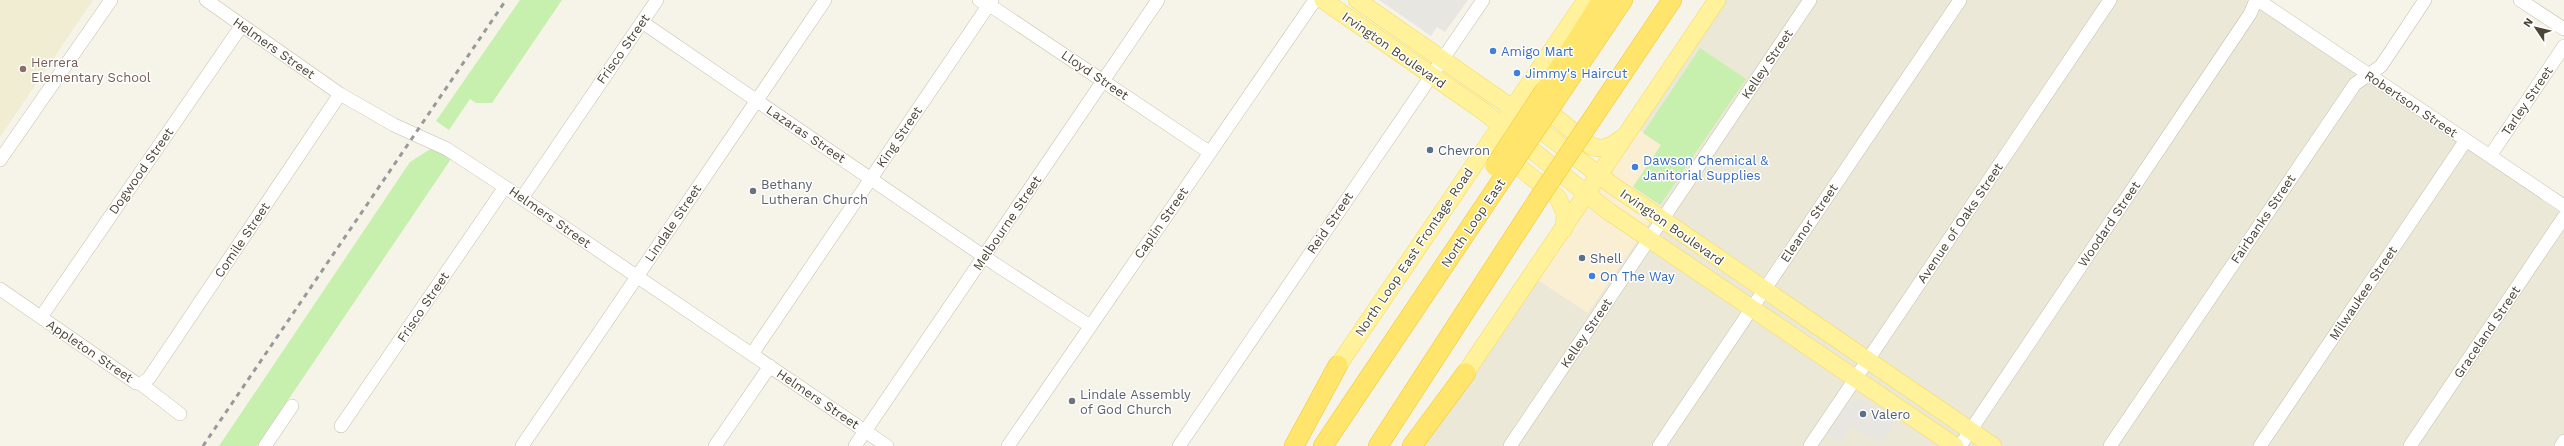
<svg xmlns="http://www.w3.org/2000/svg" width="2564" height="446" font-family="'Work Sans',sans-serif">
	<style>
		.residential { fill: #ebe8d7 }
		.commercial { fill: #faefd3 }
		.education { fill: #f1edd2 }
		.green { fill: #c7efae }
		.parking { fill: #e7e6e1 }
		.lines { fill: none; stroke-linecap: round; stroke-linejoin: round }
		.minor-casing { stroke: #c3bfaa; stroke-width: 14 }
		.major-casing { stroke: #f2dc5b; stroke-width: 18 }
		.highway-casing { stroke: #f0c629; stroke-width: 20 }
		.minor { stroke: #fff; stroke-width: 13 }
		.major { stroke: #fff29a; stroke-width: 17 }
		.highway { stroke: #ffe56c; stroke-width: 19 }
		.rail { stroke: #999; stroke-width: 3; stroke-dasharray: 5 5; stroke-linecap: butt }
		.highway-bridge-casing { stroke: #f0c629; stroke-width: 20; stroke-linecap: butt }
		.highway-bridge { stroke: #ffe56c; stroke-width: 19 }
		.shop-dot { fill: #3f7fe0; stroke: #fff; stroke-width: 1.5 }
		.education-dot { fill: #8d6e63; stroke: #fff; stroke-width: 1.5 }
		.service-dot { fill: #5c6f8a; stroke: #fff; stroke-width: 1.5 }
		.worship-dot { fill: #6b7280; stroke: #fff; stroke-width: 1.5 }
		.labels { text-anchor: middle; dominant-baseline: central; stroke-width: 3; stroke-linejoin: round; paint-order: stroke }
		.street-label { font-size: 13px; fill: #4b4636; stroke: #fff }
		.shop-label { font-size: 13px; fill: #366cbe; stroke: #fff; text-anchor: start }
		.education-label { font-size: 13px; fill: #785e54; stroke: #fff; text-anchor: start }
		.service-label { font-size: 13px; fill: #4e5e75; stroke: #fff; text-anchor: start }
		.worship-label { font-size: 13px; fill: #5b616d; stroke: #fff; text-anchor: start }
	</style>
	<rect width="100%" height="100%" fill="#f6f4e9"/>
	<path class="residential" d="M1725 0H2247L2564 215V446H1424Z"/>
	<path class="commercial" d="M1638 129 1661 145 1633 187 1661 206 1588 313 1536 279Z"/>
	<path class="education" d="M0 0H93L0 137Z"/>
	<path class="green" d="M520 0H562L492 103H476L470 99 449 130 436 121Z
		M1700 48 1746 79 1660 205 1633 187 1661 145 1643 133Z
		M432 148 451 159 257 446H219L410 162Z"/>
	<path class="parking" d="M1379 0H1468L1445 32 1437 27 1431 36Z
		M1861 399 1896 423 1881 444 1852 425 1840 442 1828 433 1850 401 1856 402Z"/>
	<g class="lines">
		<defs>
			<path id="minor" d="M206 0 340 94 394 125 447 149 505 187 887 446
				M979 0 997 10 1209 152
				M2258 0 2564 206
				M2520 0 2564 29
				M642 22 995 264 1090 326
				M2490 156 2564 46
				M0 160 111 0
				M522 198 657 0
				M0 289 136 383 141 384 180 414
				M41 317 242 25
				M752 354 992 0
				M141 384 149 378 340 94
				M341 426 505 187
				M265 446 292 406
				M522 446 825 0
				M715 446 770 366
				M855 446 1158 0
				M1008 446 1315 0
				M1179 446 1483 0
				M1510 446 1810 0
				M1659 446 1960 0
				M1810 446 2110 0
				M1960 446 2250 14 2256 0
				M2110 446 2355 84 2381 66 2425 0
				M2260 446 2466 140
				M2410 446 2564 217
				M2561 446 2564 441"/>
			<path id="major" d="M1323 0 1483 111 1608 211 1955 446
				M1357 0 1512 108 1612 185 1993 446
				M1538 103 1591 146C1604 151 1611 146 1622 138
				M1504 155 1558 198 1565 214 1564 229
				M1331 376 1586 0
				M1458 384 1717 0"/>
			<path id="highway" d="M1545 90 1602 0
				M1557 98 1623 0
				M1588 125 1672 0
				M1294 446 1338 365
				M1323 446 1505 175
				M1378 446 1537 201
				M1412 446 1466 373"/>
		</defs>
		<use href="#minor" class="minor-casing"/>
		<use href="#major" class="major-casing"/>
		<use href="#highway" class="highway-casing"/>
		<use href="#minor" class="minor"/>
		<use href="#major" class="major"/>
		<use href="#highway" class="highway"/>
		<path class="rail" d="M203 446 506 0"/>
		<defs>
			<path id="highway-bridge" d="M1495 166 1545 90
				M1505 175 1557 98
				M1537 201 1588 125"/>
		</defs>
		<use href="#highway-bridge" class="highway-bridge-casing"/>
		<use href="#highway-bridge" class="highway-bridge"/>
	</g>
	<g class="shop-dot">
		<circle cx="1493" cy="51" r="4"/>
		<circle cx="1517" cy="73" r="4"/>
		<circle cx="1635" cy="167" r="4"/>
		<circle cx="1592" cy="276" r="4"/>
	</g>
	<circle class="education-dot" cx="23" cy="69" r="4"/>
	<g class="service-dot">
		<circle cx="1430" cy="150" r="4"/>
		<circle cx="1582" cy="258" r="4"/>
		<circle cx="1863" cy="414" r="4"/>
	</g>
	<g class="worship-dot">
		<circle cx="753" cy="191" r="4"/>
		<circle cx="1072" cy="401" r="4"/>
	</g>
	<g class="labels">
		<g class="street-label">
			<text transform="translate(274 48) rotate(35)">Helmers Street</text>
			<text transform="translate(623 49) rotate(-55)">Frisco Street</text>
			<text transform="translate(1394 50) rotate(35)">Irvington Boulevard</text>
			<text transform="translate(1767 64) rotate(-56)">Kelley Street</text>
			<text transform="translate(1095 75) rotate(34)">Lloyd Street</text>
			<text transform="translate(2527 101) rotate(-56)">Tarley Street</text>
			<text transform="translate(2411 104) rotate(34)">Robertson Street</text>
			<text transform="translate(806 134) rotate(34)">Lazaras Street</text>
			<text transform="translate(899 137) rotate(-56)">King Street</text>
			<text transform="translate(141 171) rotate(-55)">Dogwood Street</text>
			<text transform="translate(550 217) rotate(35)">Helmers Street</text>
			<text transform="translate(2263 219) rotate(-56)">Fairbanks Street</text>
			<text transform="translate(673 223) rotate(-56)">Lindale Street</text>
			<text transform="translate(1007 223) rotate(-56)">Melbourne Street</text>
			<text transform="translate(1161 223) rotate(-55)">Caplin Street</text>
			<text transform="translate(1330 223) rotate(-56)">Reid Street</text>
			<text transform="translate(1473 223) rotate(-56)">North Loop East</text>
			<text transform="translate(1809 223) rotate(-56)">Eleanor Street</text>
			<text transform="translate(1960 223) rotate(-56)">Avenue of Oaks Street</text>
			<text transform="translate(2109 224) rotate(-56)">Woodard Street</text>
			<text transform="translate(1672 227) rotate(35)">Irvington Boulevard</text>
			<text transform="translate(242 240) rotate(-56)">Comile Street</text>
			<text transform="translate(1414 252) rotate(-56)">North Loop East Frontage Road</text>
			<text transform="translate(2363 293) rotate(-56)">Milwaukee Street</text>
			<text transform="translate(423 307) rotate(-56)">Frisco Street</text>
			<text transform="translate(2487 332) rotate(-56)">Graceland Street</text>
			<text transform="translate(1586 333) rotate(-56)">Kelley Street</text>
			<text transform="translate(90 351) rotate(34)">Appleton Street</text>
			<text transform="translate(818 399) rotate(34)">Helmers Street</text>
		</g>
		<g class="shop-label">
			<text x="1501" y="51">Amigo Mart</text>
			<text x="1525" y="73">Jimmy's Haircut</text>
			<text x="1643" y="160">Dawson Chemical &amp;<tspan x="1643" dy="15">Janitorial Supplies</tspan></text>
			<text x="1600" y="276">On The Way</text>
		</g>
		<g class="education-label">
			<text x="31" y="62">Herrera<tspan x="31" dy="15">Elementary School</tspan></text>
		</g>
		<g class="service-label">
			<text x="1438" y="150">Chevron</text>
			<text x="1590" y="258">Shell</text>
			<text x="1871" y="414">Valero</text>
		</g>
		<g class="worship-label">
			<text x="761" y="184">Bethany<tspan x="761" dy="15">Lutheran Church</tspan></text>
			<text x="1080" y="394">Lindale Assembly<tspan x="1080" dy="15">of God Church</tspan></text>
		</g>
	</g>
	<g transform="translate(2536 28) rotate(305)" stroke="#ffffff" stroke-width="3" paint-order="stroke">
	<path d="M0-3L7 15L0 10L-7 15Z" fill="#4b4636"/>
	<text y="-6" font-size="11" font-weight="bold" text-anchor="middle" fill="#4b4636">N</text>
	</g>
</svg>
